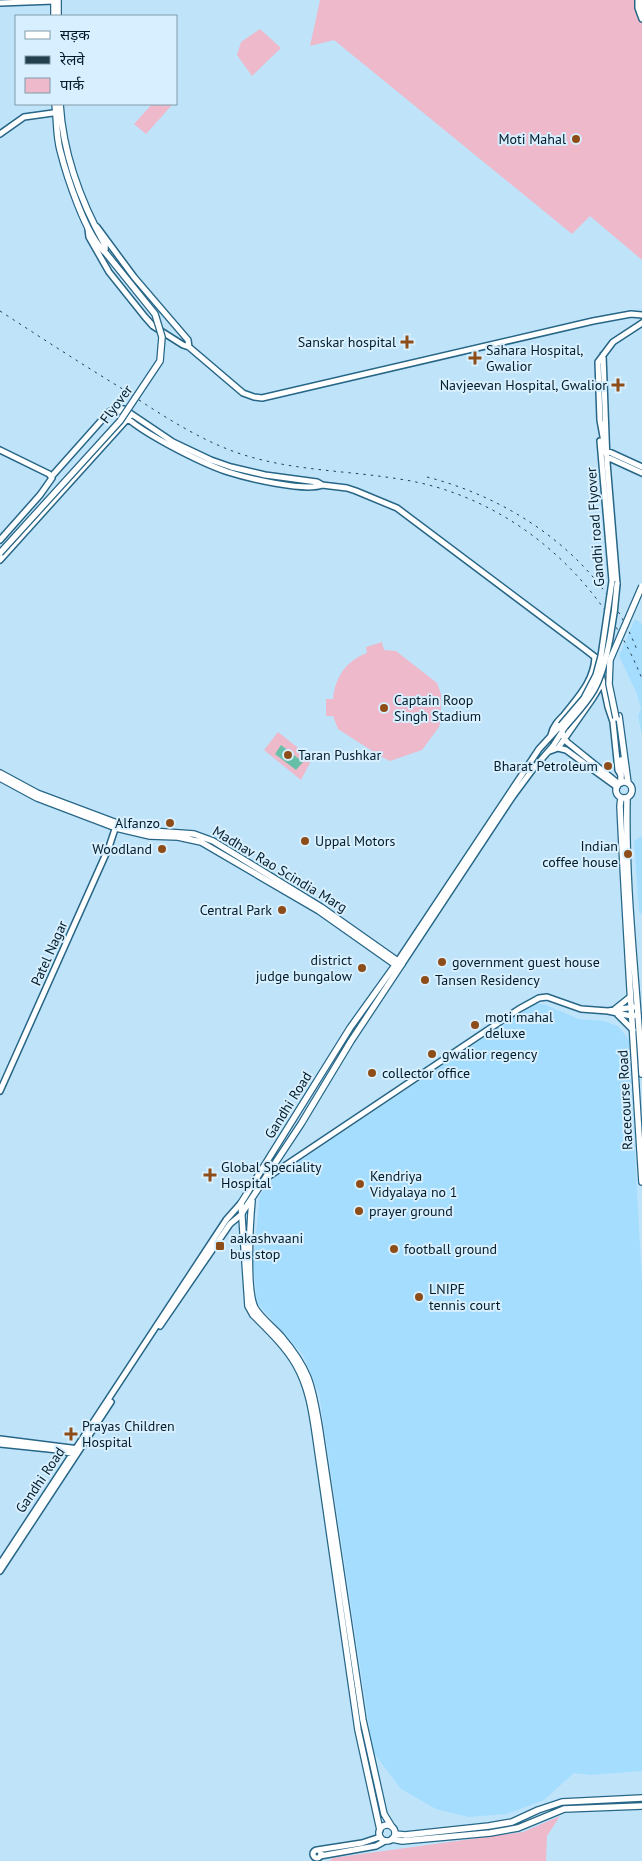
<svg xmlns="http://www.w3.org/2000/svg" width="642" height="1861" font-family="'PT Sans','Noto Sans Devanagari',sans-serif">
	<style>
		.built { fill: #a5ddff }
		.green { fill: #edb9cb }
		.water { fill: #68bfa8 }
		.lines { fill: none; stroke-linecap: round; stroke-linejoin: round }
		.secondary-casing { stroke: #276687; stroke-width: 8 }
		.primary-casing { stroke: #276687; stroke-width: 8 }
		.secondary { stroke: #fff; stroke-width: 5 }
		.primary { stroke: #fff; stroke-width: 5.5 }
		.rail { stroke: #233e4d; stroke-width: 1; stroke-dasharray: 2.5 5; stroke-linecap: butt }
		.secondary-bridge-casing { stroke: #276687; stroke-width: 8; stroke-linecap: butt }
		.primary-bridge-casing { stroke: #276687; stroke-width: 8; stroke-linecap: butt }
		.secondary-bridge { stroke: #fff; stroke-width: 5 }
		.primary-bridge { stroke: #fff; stroke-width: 5.5 }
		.poi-dot { fill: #8e4d18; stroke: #d7effe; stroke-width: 2 }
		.labels { text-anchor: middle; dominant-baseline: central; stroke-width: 4; stroke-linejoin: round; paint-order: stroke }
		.poi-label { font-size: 14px; fill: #031c29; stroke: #d7effe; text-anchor: start }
		.street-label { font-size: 14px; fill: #031c29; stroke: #d7effe }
	</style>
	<rect width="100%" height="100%" fill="#bfe4fa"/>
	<path class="built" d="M635 619 642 624V735L638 716 641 709 637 694 619 656Z
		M642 836V914L639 912 634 841Z
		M536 1003 546 1005 579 1019 604 1021 618 1026 629 1040 642 1284V1771L591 1775 574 1773 544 1800 507 1814 468 1817 436 1809 401 1789 373 1752 319 1394 303 1355 257 1303 253 1261 260 1195 273 1179Z"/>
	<path class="green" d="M320 0H642V260L590 216 572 234 334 40 310 46Z
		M260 29 281 48 252 76 237 55 241 42Z
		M152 104H170L172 105 146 134 134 124Z
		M382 642 384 650 396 651 437 683 441 694V719L439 727 422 750 390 761 380 756 338 729 333 716H326V699H333C335 677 346 661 367 653L366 647Z
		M278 732 312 759 301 780 264 750Z
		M560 1816 547 1836 546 1861H330L332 1858 523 1832Z"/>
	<path class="water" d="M281 745 303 762 296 770 275 754Z"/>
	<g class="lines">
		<defs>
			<path id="secondary" d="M638 0V8L642 19
				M642 0V10
				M0 3 54 1
				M0 134 24 117 60 112
				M97 227 134 277 188 340 189 347
				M88 229 89 237 109 272 145 317 153 326 183 345 189 347 243 393 254 397 262 398 593 321 631 314 642 315
				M642 323 613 342 598 362 600 420 606 453 607 457 642 473
				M603 355 607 462 617 584
				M119 409C131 429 204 464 228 472 247 478 305 492 322 485
				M600 441 612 581
				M0 450 49 474 52 478 40 495 0 540
				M607 451 642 467
				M52 476 109 412 114 409H124L173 442 211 460 231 467 265 475 317 482 322 485 347 488 356 491 397 508 586 650 595 657 600 666
				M0 560 130 416
				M601 674 608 707 613 722 618 770 621 775
				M562 731 563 736 567 742 619 784
				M551 735C553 726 558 721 564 715 578 697 594 681 595 657
				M558 748 593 698 602 683
				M550 751 558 748 566 750 617 787
				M398 961 539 749 561 725
				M402 964 513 796 533 769 553 746 565 727
				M615 1009 630 997
				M608 1011 634 1007
				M618 1015 633 1030
				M0 1091 109 847 116 826
				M265 1179 519 1009 539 998 547 997 581 1009 608 1011 631 1016 638 1015
				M160 1326 230 1224 242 1214
				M0 1439 79 1449
				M0 1444 58 1450 74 1454
				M0 1564 226 1220 241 1203
				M0 1571 111 1402
				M313 1854a4 4 0 1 1 8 0a4 4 0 1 1-8 0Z
				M317 1850 362 1843 380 1837
				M320 1856 376 1846 385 1841"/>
			<path id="primary" d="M54 16V0
				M58 16V0
				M55 104C57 119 56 135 60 150 66 174 86 237 105 252
				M60 104C63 153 81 202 105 245V252
				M619 716 628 783
				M0 773 37 793 117 823 151 831 194 834 213 841 321 907 402 964 351 1041 301 1124 242 1213
				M0 778 37 798 116 828 150 836 178 837 201 842 319 911 397 966
				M616 790a8 8 0 1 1 16 0a8 8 0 1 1-16 0Z
				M621 783V760
				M621 798 620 806C626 932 634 1057 642 1182
				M627 798C625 891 637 982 642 1074
				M252 1201C250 1222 246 1291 255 1308 261 1318 273 1327 281 1336 309 1369 312 1384 319 1426L363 1720 384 1814 392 1827
				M379 1833a8 8 0 1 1 16 0a8 8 0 1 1-16 0Z
				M380 1830 358 1730 317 1445C313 1418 310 1389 296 1365 286 1347 268 1330 253 1315L248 1306 241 1203 350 1028 398 961
				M395 1834 405 1835 489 1826 512 1822 538 1810 562 1802 642 1798
				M392 1839 402 1841 490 1833 518 1828 564 1809 642 1806"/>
		</defs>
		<use href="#secondary" class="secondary-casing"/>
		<use href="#primary" class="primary-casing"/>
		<use href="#secondary" class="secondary"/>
		<use href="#primary" class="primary"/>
		<path class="rail" d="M0 311C40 337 80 363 121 388 157 412 194 437 235 452 289 471 344 470 399 479 509 495 602 577 642 679
			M427 477C517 500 603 561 637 650"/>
		<defs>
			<path id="secondary-bridge" d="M561 725 584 698 596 675 601 656 612 581
				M565 727C575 715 586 704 594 690 608 665 615 613 617 584"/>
			<path id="primary-bridge" d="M0 553 120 421 160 361 162 337 155 314 105 252
				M616 718 609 684 610 660 642 586"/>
		</defs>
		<use href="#secondary-bridge" class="secondary-bridge-casing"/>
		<use href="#primary-bridge" class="primary-bridge-casing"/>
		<use href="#secondary-bridge" class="secondary-bridge"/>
		<use href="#primary-bridge" class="primary-bridge"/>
	</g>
	<g class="poi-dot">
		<circle cx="576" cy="139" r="5"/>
		<path d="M404.5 334.5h5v5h5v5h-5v5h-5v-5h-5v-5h5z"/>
		<path d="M472.5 350.5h5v5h5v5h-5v5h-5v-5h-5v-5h5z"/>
		<path d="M615.5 377.5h5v5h5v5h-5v5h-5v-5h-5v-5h5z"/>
		<circle cx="384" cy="708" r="5"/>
		<circle cx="288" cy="755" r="5"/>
		<circle cx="608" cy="766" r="5"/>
		<circle cx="170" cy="823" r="5"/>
		<circle cx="305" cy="841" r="5"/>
		<circle cx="162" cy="849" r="5"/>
		<circle cx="628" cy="854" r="5"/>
		<circle cx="282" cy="910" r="5"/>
		<circle cx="442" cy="962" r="5"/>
		<circle cx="362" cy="968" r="5"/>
		<circle cx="425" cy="980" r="5"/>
		<circle cx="475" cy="1025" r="5"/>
		<circle cx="432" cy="1054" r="5"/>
		<circle cx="372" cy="1073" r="5"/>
		<path d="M207.5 1167.5h5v5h5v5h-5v5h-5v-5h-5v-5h5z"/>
		<circle cx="360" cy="1184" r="5"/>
		<circle cx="359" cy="1211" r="5"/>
		<rect x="215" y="1241" width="10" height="10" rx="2.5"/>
		<circle cx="394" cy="1249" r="5"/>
		<circle cx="419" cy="1297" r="5"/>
		<path d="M68.5 1426.5h5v5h5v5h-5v5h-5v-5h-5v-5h5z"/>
	</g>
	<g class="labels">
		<g class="poi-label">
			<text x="566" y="139" text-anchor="end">Moti Mahal</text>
			<text x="396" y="342" text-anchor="end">Sanskar hospital</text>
			<text x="486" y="350">Sahara Hospital,<tspan x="486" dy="16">Gwalior</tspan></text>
			<text x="607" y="385" text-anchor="end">Navjeevan Hospital, Gwalior</text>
			<text x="394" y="700">Captain Roop<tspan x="394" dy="16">Singh Stadium</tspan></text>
			<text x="298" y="755">Taran Pushkar</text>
			<text x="598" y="766" text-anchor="end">Bharat Petroleum</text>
			<text x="160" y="823" text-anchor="end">Alfanzo</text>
			<text x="315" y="841">Uppal Motors</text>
			<text x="618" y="846" text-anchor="end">Indian<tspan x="618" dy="16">coffee house</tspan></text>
			<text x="152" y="849" text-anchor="end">Woodland</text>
			<text x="272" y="910" text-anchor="end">Central Park</text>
			<text x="352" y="960" text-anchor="end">district<tspan x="352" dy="16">judge bungalow</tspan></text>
			<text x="452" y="962">government guest house</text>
			<text x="435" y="980">Tansen Residency</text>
			<text x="485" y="1017">moti mahal<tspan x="485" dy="16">deluxe</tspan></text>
			<text x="442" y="1054">gwalior regency</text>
			<text x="382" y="1073">collector office</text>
			<text x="221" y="1167">Global Speciality<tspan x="221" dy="16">Hospital</tspan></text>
			<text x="370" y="1176">Kendriya<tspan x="370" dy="16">Vidyalaya no 1</tspan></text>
			<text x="369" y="1211">prayer ground</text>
			<text x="230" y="1238">aakashvaani<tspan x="230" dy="16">bus stop</tspan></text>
			<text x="404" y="1249">football ground</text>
			<text x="429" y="1289">LNIPE<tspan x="429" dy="16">tennis court</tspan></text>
			<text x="82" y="1426">Prayas Children<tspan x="82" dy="16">Hospital</tspan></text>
		</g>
		<g class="street-label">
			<text transform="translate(116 404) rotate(-53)">Flyover</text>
			<text transform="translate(595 527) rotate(-94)">Gandhi road Flyover</text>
			<text transform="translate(280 869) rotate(31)">Madhav Rao Scindia Marg</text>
			<text transform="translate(49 953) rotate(-66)">Patel Nagar</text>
			<text transform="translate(625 1100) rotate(-93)">Racecourse Road</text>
			<text transform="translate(288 1105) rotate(-58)">Gandhi Road</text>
			<text transform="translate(40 1480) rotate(-56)">Gandhi Road</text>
		</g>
	</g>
	<rect x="15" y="15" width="162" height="90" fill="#d7effe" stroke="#829ba9"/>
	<rect x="25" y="31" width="25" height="8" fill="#ffffff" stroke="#829ba9"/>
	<text x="60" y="40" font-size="15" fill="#031c29">सड़क</text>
	<rect x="25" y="56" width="25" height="8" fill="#233e4d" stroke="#829ba9"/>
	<text x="60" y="65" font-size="15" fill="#031c29">रेलवे</text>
	<rect x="25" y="78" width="25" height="15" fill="#edb9cb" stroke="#829ba9"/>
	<text x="60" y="90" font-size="15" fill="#031c29">पार्क</text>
</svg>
